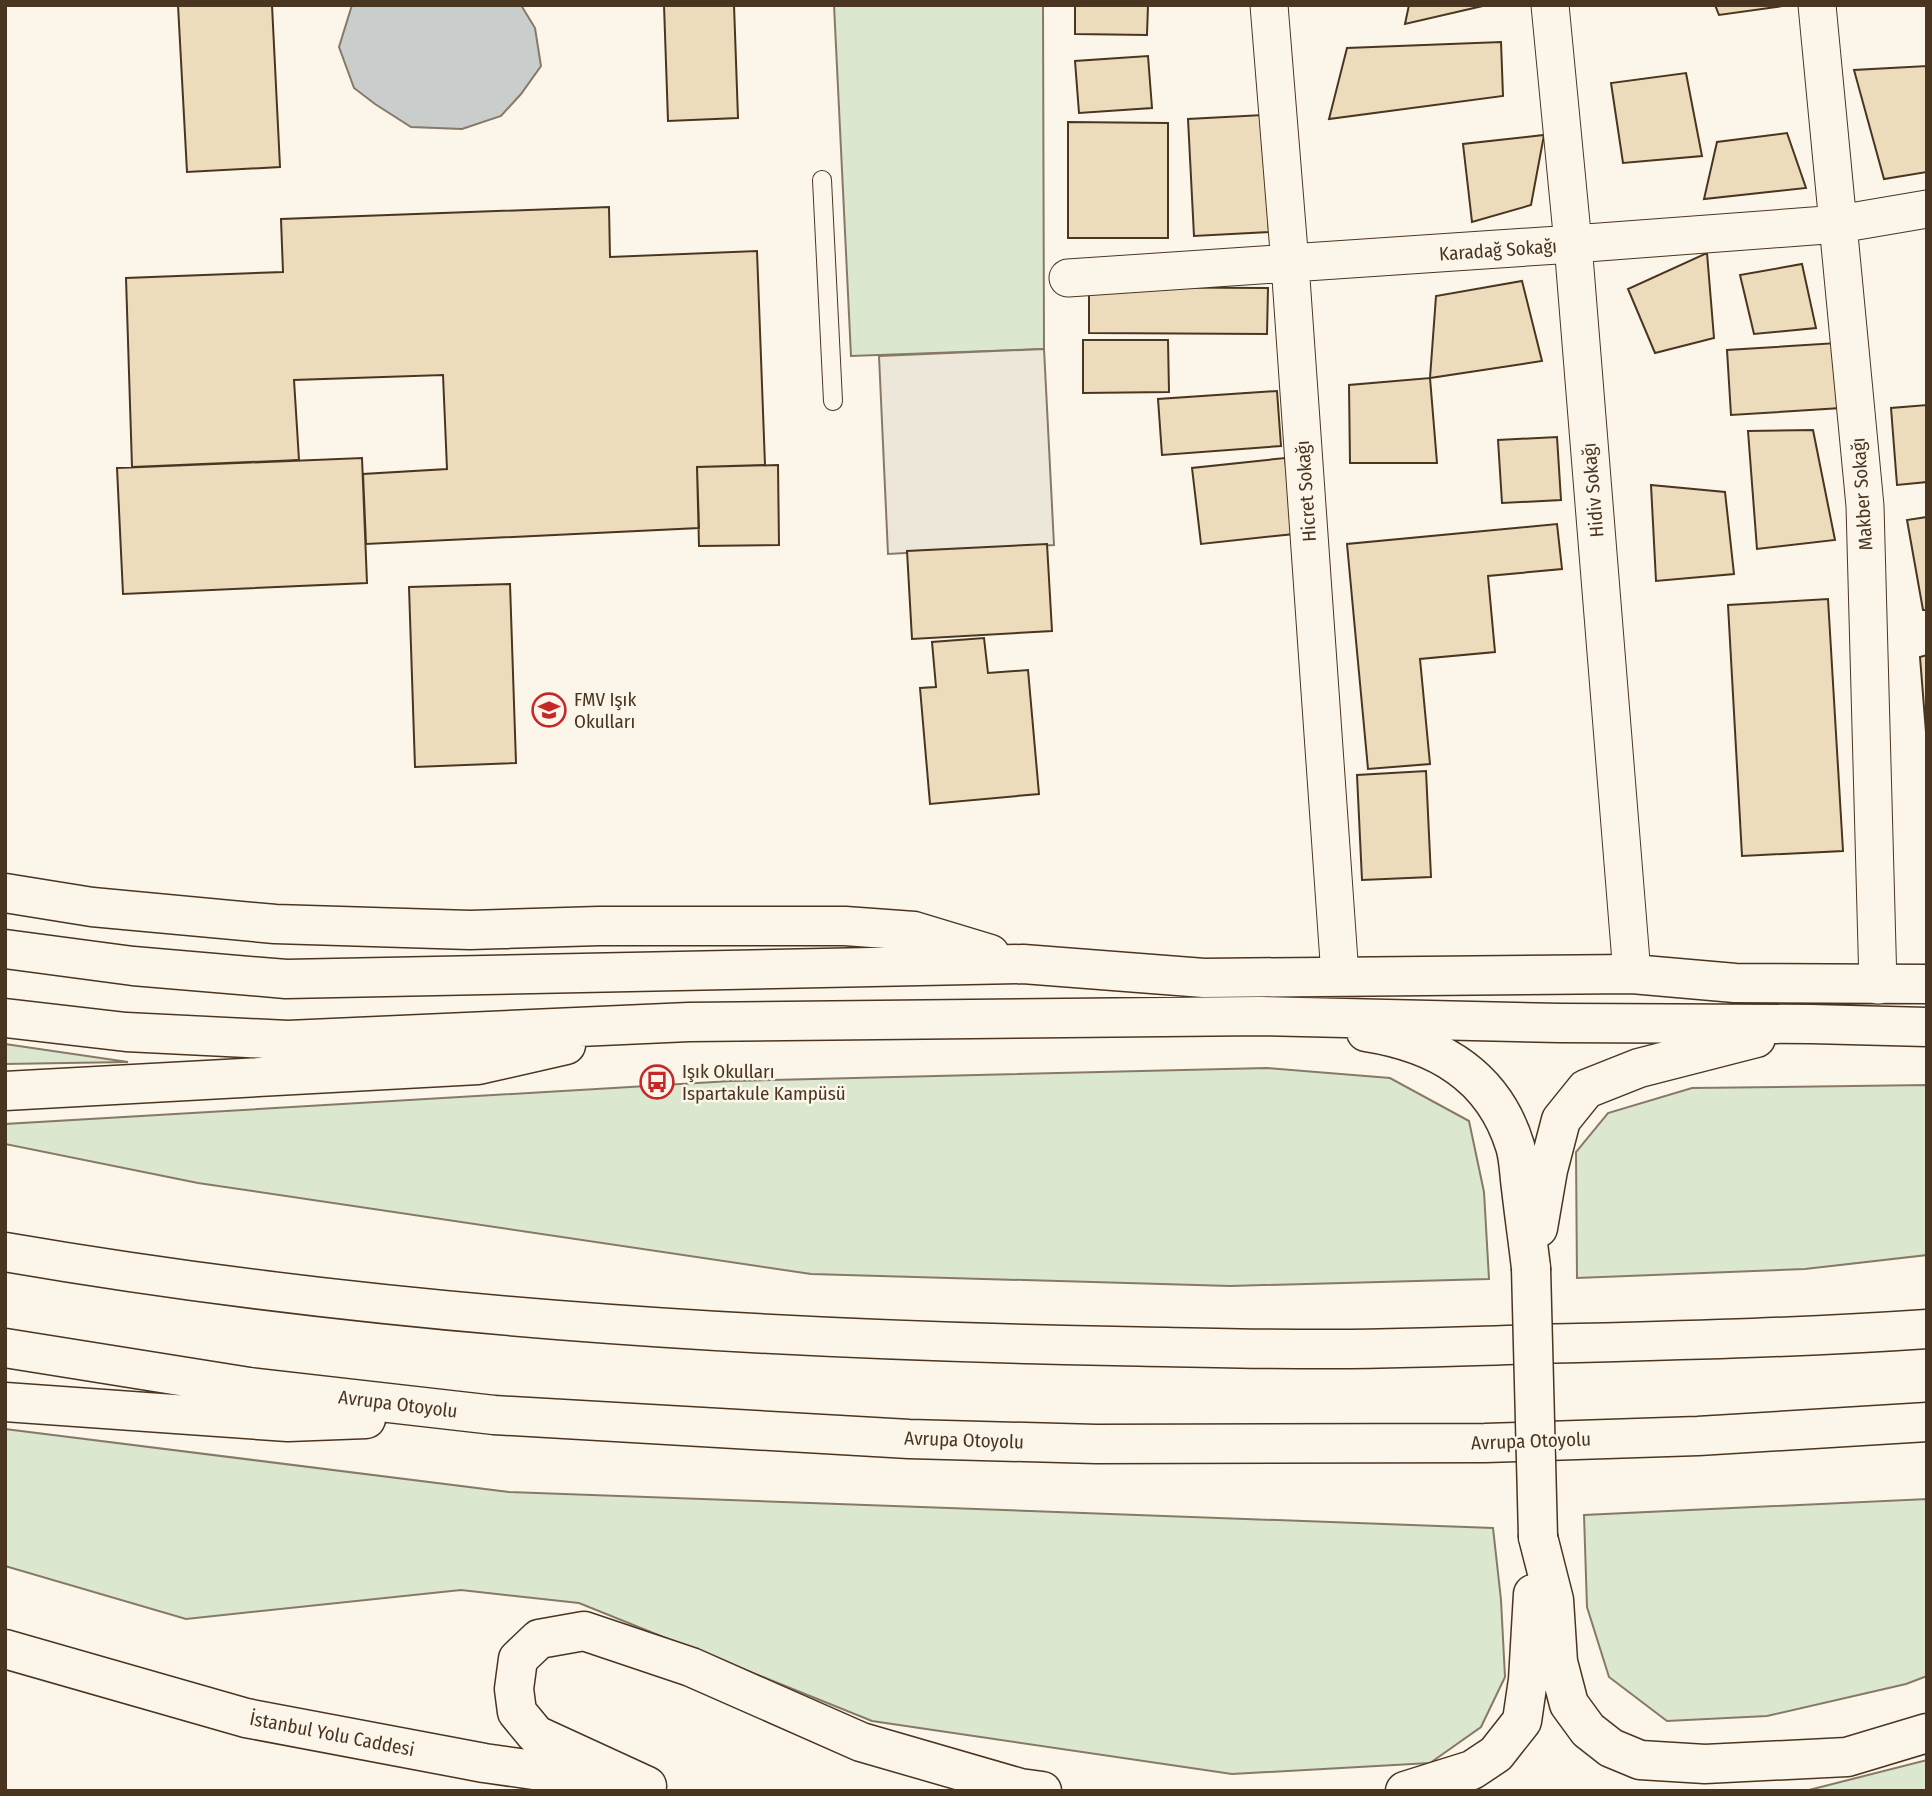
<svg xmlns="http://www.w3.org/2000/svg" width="1932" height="1796" font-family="'Fira Sans Condensed',sans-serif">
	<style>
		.green { fill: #dce7d0; stroke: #887966; stroke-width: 2 }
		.parking { fill: #ede7d9; stroke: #887966; stroke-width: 2 }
		.water { fill: #c9cecd; stroke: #887966; stroke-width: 2 }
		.building { fill: #ecdcbc; stroke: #4a3520; stroke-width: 2 }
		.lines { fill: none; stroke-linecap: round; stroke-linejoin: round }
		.service-casing { stroke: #4a3520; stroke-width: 20 }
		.minor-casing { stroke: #4a3520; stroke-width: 39 }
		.primary-casing { stroke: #4a3520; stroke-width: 41 }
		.motorway-casing { stroke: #4a3520; stroke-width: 41 }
		.service { stroke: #fbf6e9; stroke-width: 18 }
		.minor { stroke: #fbf6e9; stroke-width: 37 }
		.primary { stroke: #fbf6e9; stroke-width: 38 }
		.motorway { stroke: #fbf6e9; stroke-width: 38 }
		.primary-bridge-casing { stroke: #4a3520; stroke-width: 41; stroke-linecap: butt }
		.primary-bridge { stroke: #fbf6e9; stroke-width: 38 }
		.labels { text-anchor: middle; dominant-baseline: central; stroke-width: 5; stroke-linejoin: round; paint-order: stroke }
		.street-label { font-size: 19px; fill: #4a3520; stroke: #fbf6e9 }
		.poi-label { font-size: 19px; fill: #4a3520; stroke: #fbf6e9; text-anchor: start }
	</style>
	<rect width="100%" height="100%" fill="#fbf6e9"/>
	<path class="green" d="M834 5H1043L1044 349 851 356Z
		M5 1044 128 1062 5 1064Z
		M1267 1068 1390 1078 1469 1121 1484 1192 1489 1279 1230 1286 811 1274 198 1183 5 1144V1124L731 1081Z
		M1927 1085V1255L1805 1269 1577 1278 1576 1152 1608 1113 1692 1088Z
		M5 1429 509 1492 1493 1528 1501 1600 1505 1677 1481 1727 1430 1763 1232 1774 872 1721 579 1603 461 1590 186 1619 5 1566Z
		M1927 1499V1676L1906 1684 1767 1716 1667 1721 1609 1677 1587 1607 1584 1515Z
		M1927 1760V1791H1805Z"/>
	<path class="parking" d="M1044 349 1054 545 888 554 879 356Z"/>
	<path class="water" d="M352 5H521L535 28 541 66 521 94 501 116 462 129 411 127 375 104 354 88 339 47Z"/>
	<path class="building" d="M178 5H272L280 167 187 172Z
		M664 5H734L738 118 668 121Z
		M1075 5H1148L1147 35 1075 34Z
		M1409 5H1487L1405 24Z
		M1715 5H1783V6L1719 15Z
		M1501 42 1503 96 1329 119 1347 48Z
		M1148 56 1152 108 1079 113 1075 61Z
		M1927 66V172L1884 179 1854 70Z
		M1686 73 1702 156 1623 163 1611 83Z
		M1263 115 1269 232 1194 236 1188 119Z
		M1068 122 1168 123V238H1068Z
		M1787 133 1806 188 1704 199 1717 142Z
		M1544 135 1531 205 1472 222 1463 144Z
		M609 207 610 257 757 251 765 465 697 467 699 528 366 544 363 474 447 469 443 375 294 380 299 460 132 467 126 278 283 272 281 219Z
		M1707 253 1714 338 1655 353 1628 289Z
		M1802 264 1816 328 1754 334 1740 275Z
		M1522 281 1542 361 1430 378 1436 296Z
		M1089 287 1268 288 1267 334 1089 333Z
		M1083 340H1168L1169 392 1083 393Z
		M1837 343 1841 408 1731 415 1727 350Z
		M1430 378 1437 463H1350L1349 385Z
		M1277 391 1281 446 1162 455 1158 399Z
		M1927 405V482L1897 485 1891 408Z
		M1813 430 1835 540 1757 549 1748 431Z
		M1557 437 1561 500 1502 503 1498 440Z
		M362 458 367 583 123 594 117 468Z
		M1285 458 1294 534 1201 544 1192 468Z
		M778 465 779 545 699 546 697 467Z
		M1651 485 1725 492 1734 574 1656 581Z
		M1927 517V610H1923L1907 520Z
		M1557 524 1562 569 1488 576 1495 652 1420 659 1430 764 1368 769 1347 544Z
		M1047 544 1052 631 912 639 907 551Z
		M510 584 516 763 415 767 409 587Z
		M1828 599 1843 851 1742 856 1728 605Z
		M984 638 988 673 1028 670 1039 794 930 804 920 688 936 687 932 642Z
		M1927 655V745L1920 657Z
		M1426 771 1431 877 1362 880 1357 775Z"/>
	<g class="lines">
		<defs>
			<path id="service" d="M822 180 833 401"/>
			<path id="minor" d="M1269 5 1290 264 1340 976
				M1550 5 1573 244 1632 974
				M1817 5 1865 506 1878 985
				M1068 278 1573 244 1839 224 1927 209"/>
			<path id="primary" d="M5 893 92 907 275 924 470 930 599 926H845L914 931 990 954
				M5 949 133 966 286 979 1023 964 1204 978 1632 974 1735 983 1927 984
				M5 1018 126 1032 288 1040 689 1022 1261 1016 1560 1023 1811 1024 1927 1027
				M1366 1032C1436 1043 1493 1074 1515 1146 1519 1159 1519 1174 1521 1188 1524 1215 1528 1242 1531 1268
				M5 1091 478 1065 566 1045
				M1538 1228 1548 1170 1561 1120 1586 1089 1639 1068 1756 1038
				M1538 1537 1554 1600 1558 1662 1569 1704 1588 1730 1611 1748 1640 1760 1705 1764 1847 1757 1927 1733
				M5 1649 246 1718 484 1763 604 1780
				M647 1786 536 1735 517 1712 514 1689 518 1659 539 1639 584 1631 691 1667 861 1742 1020 1788 1042 1791
				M1405 1791 1472 1770 1496 1754 1522 1721 1528 1680 1533 1594"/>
			<path id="motorway" d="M5 1252C371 1315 743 1339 1114 1346 1175 1347 1236 1349 1298 1349 1391 1350 1485 1345 1578 1343 1695 1340 1811 1337 1927 1329
				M5 1348 249 1387 494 1415 909 1439 1096 1444 1485 1443 1698 1436 1927 1422
				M5 1402 288 1422 366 1419"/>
		</defs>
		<use href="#service" class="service-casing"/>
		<use href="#minor" class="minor-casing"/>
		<use href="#primary" class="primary-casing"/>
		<use href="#motorway" class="motorway-casing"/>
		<use href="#service" class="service"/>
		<use href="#minor" class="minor"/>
		<use href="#primary" class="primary"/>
		<use href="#motorway" class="motorway"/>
		<defs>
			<path id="primary-bridge" d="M1531 1268 1538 1537"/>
		</defs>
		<use href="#primary-bridge" class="primary-bridge-casing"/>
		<use href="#primary-bridge" class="primary-bridge"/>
	</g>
	<defs>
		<symbol id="school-ring" viewBox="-11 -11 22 22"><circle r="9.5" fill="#fbf6e9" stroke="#c62828" stroke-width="1.5"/><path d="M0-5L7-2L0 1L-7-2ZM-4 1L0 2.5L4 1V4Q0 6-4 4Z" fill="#c62828"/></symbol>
		<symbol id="bus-ring" viewBox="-11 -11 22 22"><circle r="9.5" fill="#fbf6e9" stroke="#c62828" stroke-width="1.5"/><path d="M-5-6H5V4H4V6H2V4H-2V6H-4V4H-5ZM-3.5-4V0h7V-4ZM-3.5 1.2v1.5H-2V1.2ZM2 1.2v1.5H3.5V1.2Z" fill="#c62828"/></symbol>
	</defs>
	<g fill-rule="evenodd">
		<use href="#school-ring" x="530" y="691" width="38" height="38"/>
		<use href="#bus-ring" x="638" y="1063" width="38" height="38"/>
	</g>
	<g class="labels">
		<g class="street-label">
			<text transform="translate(1498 250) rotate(-4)">Karadağ Sokağı</text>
			<text transform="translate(1593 490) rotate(-95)">Hidiv Sokağı</text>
			<text transform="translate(1306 491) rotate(-94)">Hicret Sokağı</text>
			<text transform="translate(1862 494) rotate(-94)">Makber Sokağı</text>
			<text transform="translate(398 1404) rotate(7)">Avrupa Otoyolu</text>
			<text transform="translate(964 1440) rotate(2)">Avrupa Otoyolu</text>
			<text transform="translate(1531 1441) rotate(-2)">Avrupa Otoyolu</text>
			<text transform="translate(332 1734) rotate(11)">İstanbul Yolu Caddesi</text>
		</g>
		<g class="poi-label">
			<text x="574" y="699">FMV Işık<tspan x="574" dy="22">Okulları</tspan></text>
			<text x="682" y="1071">Işık Okulları<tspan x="682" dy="22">Ispartakule Kampüsü</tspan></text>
		</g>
	</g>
	<rect width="1932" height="1796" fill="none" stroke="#4a3520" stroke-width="14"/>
</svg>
